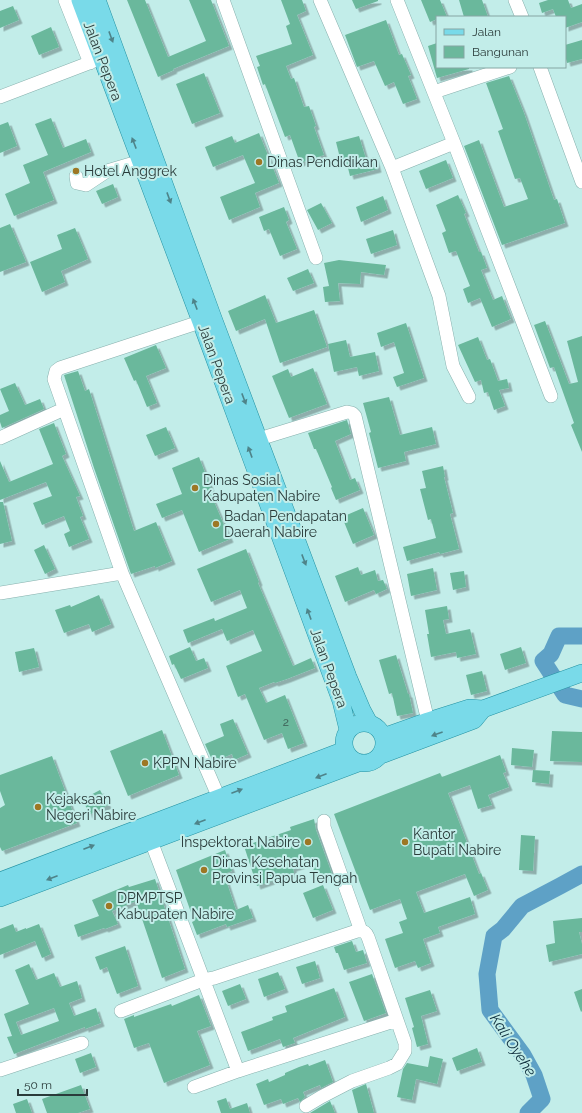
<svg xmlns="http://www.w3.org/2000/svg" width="582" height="1113" font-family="Raleway,sans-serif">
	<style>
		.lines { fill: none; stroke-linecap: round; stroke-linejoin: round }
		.river { stroke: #5ea1c6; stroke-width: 17 }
		.building { fill: #6bb89c; fill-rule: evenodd; filter: url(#shadow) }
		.minor-casing { stroke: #87b0ad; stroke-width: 14 }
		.major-casing { stroke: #2492a2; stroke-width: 18 }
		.minor { stroke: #fff; stroke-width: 13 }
		.major { stroke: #79dae9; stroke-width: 17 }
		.oneway { fill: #4e8389 }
		.poi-dot { fill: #9d7724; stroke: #c2ede9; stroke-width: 1.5 }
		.labels { text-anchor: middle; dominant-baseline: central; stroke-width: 4; stroke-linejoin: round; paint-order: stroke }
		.number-label { font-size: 12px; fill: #3a5a52 }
		.street-label { font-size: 14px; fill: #2a3b3a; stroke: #c2ede9 }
		.poi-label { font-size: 14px; fill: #2a3b3a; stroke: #c2ede9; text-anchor: start }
		.water-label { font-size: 15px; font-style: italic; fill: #10303f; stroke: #c2ede9 }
	</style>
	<defs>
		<filter id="shadow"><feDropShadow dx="3.5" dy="3.5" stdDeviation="0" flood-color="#0004"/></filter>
	</defs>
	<rect width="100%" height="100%" fill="#c2ede9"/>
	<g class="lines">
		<path class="river" d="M582 636H559L551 654 543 661 565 695 582 699
			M528 1113 542 1099 534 1075 523 1055 490 1010 487 974 494 936 503 929 522 906 560 886 582 874"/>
	</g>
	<path class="building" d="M127 0H145L168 57 206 41 189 0H211L229 46 173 69 174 70 158 77Z
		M281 0H302L306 11 297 15 313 55 286 66 291 79 294 78 304 107 309 106 316 126 314 127 324 155 300 163 290 135 285 137 265 84 263 85 257 67 260 66 256 56 292 44 286 26 290 24Z
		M352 0H378V1L356 9Z
		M421 0H440L447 17H437V19L430 22Z
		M459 0H482L488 17H464Z
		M548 0H568L571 8 582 4V22L565 28V17H556L553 9 542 13 539 3Z
		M13 6 19 20 0 28V11Z
		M386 20 399 55 402 54 411 75 408 76 417 99 403 104 394 82 385 86 374 61 357 67 345 35Z
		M51 27 59 47 39 55 31 36Z
		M582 40V59L567 63 565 55V45Z
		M437 43V67H469V69L437 78 428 46Z
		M204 73 220 113 192 124 176 84Z
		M509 76 524 113 554 200 557 199 565 223 502 245 464 146 479 140 504 207 528 199 520 178 515 179 498 131 503 129 486 83Z
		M51 118 63 148 86 139 91 152 43 172 54 200 14 216 5 194 30 183 23 165 48 155 35 124Z
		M8 122 17 146 0 153V125Z
		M259 133 279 183 255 193 260 207 229 220 220 197 255 183 243 155 213 167 205 147 232 136 235 143Z
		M359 136 366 159 375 157 378 169 350 176 346 160 341 162 336 142Z
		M446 160 453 178 426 189 419 171Z
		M113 184 118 197 102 204 96 191Z
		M458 195 466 213 464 214 479 252H481L487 268 481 270 493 300 502 296 511 319 492 327 480 298 468 303 463 289 470 286 456 251 449 253 442 233 446 231 436 205Z
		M383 196 388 210 361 222 356 207Z
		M321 203 332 223 318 230 307 210Z
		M284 207 289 220 286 222 297 249 280 256 269 229 264 231 259 217Z
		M10 224 26 262 0 272V228Z
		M75 228 88 259 61 271 65 282 42 292 30 262 62 249 57 235Z
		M393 230 397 245 371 254 366 239Z
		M339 260 386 265 384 275 361 272 360 284 338 283 340 301 325 302 323 287 329 286 324 263Z
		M308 269 314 283 293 291 287 278Z
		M265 295 276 323 314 310 327 347 280 363 265 319 236 331 228 311Z
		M545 321 569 384 578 382 567 341 582 336V452L571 425 574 423 554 367 550 368 534 325Z
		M406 323 424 378 397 387 393 377 404 373 394 342 381 347 377 333Z
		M478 337 487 360 490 359 498 381 507 379 509 388 499 390 505 406 494 410 488 392 484 393 481 380 475 382 458 345Z
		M346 340 350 357 375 352 379 371 359 376 357 367 334 372 328 344Z
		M156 345 166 368 146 376 157 403 147 407 136 380 134 381 124 358Z
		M313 368 327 404 289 418 272 376 288 369 291 377Z
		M78 371 85 391 89 389 134 531 156 522 172 561 155 568V566L131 574 94 468 64 375Z
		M15 383 25 405 40 399 44 409 2 428 0 422V415L9 411 0 389Z
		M389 397 400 435 432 427 436 444 404 452 406 461 378 468 369 433 371 432 363 403Z
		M347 420 351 434 335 441 350 480 355 478 360 490 336 500 331 488 332 487 316 449H314L308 433Z
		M54 423 66 454 62 456 80 496 76 497 83 516 80 517 89 539 69 547 64 534 70 531 64 516 42 525 33 503 52 496 46 482 0 500V461L9 482 53 464 39 429Z
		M166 427 175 448 155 456 146 435Z
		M199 457 214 496 212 497 230 539 199 552 182 510 162 518 156 504 182 494 172 468Z
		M443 466 445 477H444L453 513 450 514 459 549 440 554 439 552 407 561 403 547 436 538 431 519 428 520 420 489 426 488 422 471Z
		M0 502H3L12 541 0 544Z
		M363 508 374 535 353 544 342 517Z
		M44 545 55 569 45 574 34 550Z
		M246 549 259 582 258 583 293 666 311 658 315 668 287 679 275 683 274 682 259 688 266 703 285 695 304 743 288 749 282 733 264 740 245 694 238 697 226 666 262 651 253 630 227 641 222 629 188 643 183 630 214 618 215 621 247 608 240 590 211 602 197 569Z
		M358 567 361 575 375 570 378 581 383 580 387 589 376 594 374 590 345 602 335 576Z
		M433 568 437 590 411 596 407 574Z
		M464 571 466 587 453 590 450 573Z
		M99 595 111 624 92 632 89 624 64 633 55 610 70 605 71 607Z
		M447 606 449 619 443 620 446 634 470 629 476 654 457 658 456 652 431 657 427 634H429L425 610Z
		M190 647 196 661 204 658 208 668 181 679 174 664 172 665 169 656Z
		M521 647 526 663 505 670 500 654Z
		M34 648 39 667 19 672 15 652Z
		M396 655 408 694H409L413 713 397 716 392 693 389 694 379 660Z
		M482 671 487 691 471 695 466 675Z
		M233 719 248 754 234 760 232 754 213 762 205 744 224 736 220 724Z
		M162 730 179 775 128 796 110 751Z
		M552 731 582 732V762L550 761Z
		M512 748 534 750 532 767 511 765Z
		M500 755 506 772 503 773 509 787 488 795 492 805 478 809 470 785 448 793 479 874 481 873 488 890 474 896 465 874 416 892 424 913 470 897 475 914 438 927 440 933 423 939 431 963 418 968 415 961 395 968 385 939 403 933 399 922 407 919 400 899 370 910 334 814 440 773 442 777Z
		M52 756 77 823 2 851 0 847V808L5 805 0 791V775Z
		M533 770 550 771 549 784 532 782Z
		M100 790 108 805 89 815 83 799Z
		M314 819 316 830 332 874 317 879 311 862 293 868 294 873 257 886 244 846 291 830 290 827Z
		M521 835 535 836 533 871 519 870Z
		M225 850 232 871 224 874 236 910 248 905 253 918 227 927 226 924 197 935 192 922 194 921 176 870Z
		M155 879 185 969 162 978 136 901 112 911 118 924 105 929 104 928 78 937 74 925 99 916 92 900 128 885 129 887Z
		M323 885 333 910 313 918 303 893Z
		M582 918V932H579L582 944V954L549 962 546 945 555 943 553 921Z
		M13 924 16 932 26 928V929L39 924 51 954 42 958 35 941 0 955V929Z
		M352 941 356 952 363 950 367 963 344 970 338 953H336L334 947Z
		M125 946 138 986 117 994 107 967 100 970 95 957Z
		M315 961 320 978 302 984 296 967Z
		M29 964 36 980 54 973 60 987 77 981 82 998 69 1003 74 1016 96 1008 101 1023 85 1029V1027L14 1054 7 1037 12 1036 4 1014 29 1004 15 970ZM54 1008 59 1021 21 1035 16 1022Z
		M278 972 285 989 264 997 258 979Z
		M372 974 386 1013 364 1021 349 982Z
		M240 984 246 999 228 1006 222 991Z
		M334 988 345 1017 293 1038 295 1043 283 1047 280 1039 248 1051 241 1032 273 1020 272 1017 287 1012 285 1006Z
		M582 989V1011L581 1012 574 992Z
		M430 990 437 1011 421 1016 428 1044 417 1047 412 1028 414 1027 405 998Z
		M199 995 211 1026 197 1031 210 1065 164 1083 149 1043 134 1048 124 1019 134 1015V1017L171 1004 172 1006Z
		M477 1048 482 1062 457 1071 452 1058Z
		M91 1053 96 1067 80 1073 75 1059Z
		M430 1056 443 1059 437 1084 416 1079 412 1100 397 1097 403 1069 407 1063 428 1067Z
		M325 1060 333 1082 321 1088 320 1085 303 1092 305 1097 300 1102 298 1098 283 1104 281 1099 264 1105 256 1084 268 1079 269 1082 285 1075V1073L299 1067 308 1064 309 1066Z
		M366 1084 374 1113H358L352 1090Z
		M81 1085 90 1109 78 1113H47L42 1099Z
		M226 1098 230 1109 247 1103 250 1113H221L217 1101Z
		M27 1099 32 1113H16L13 1104Z
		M330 1101 335 1113H310Z"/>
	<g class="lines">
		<defs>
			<path id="minor" d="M65 0 90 63
				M223 0 316 258
				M320 0 392 168 439 296 453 366 469 397
				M397 0 454 143 551 396
				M515 0 522 17
				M540 67 582 182
				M434 92 510 67
				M0 97 102 58
				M392 168 454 143
				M76 176 77 183 86 185 107 171 141 161
				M209 319 60 368 56 371 54 379 122 573 219 798
				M0 438 64 409
				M259 439 347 412 352 413 355 416 428 721
				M0 593 122 573
				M324 821V827L361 931
				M151 841 238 1071
				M121 1011 203 980 214 978 357 931C363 930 366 932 368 937L405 1043V1051L397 1064 389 1068 352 1081 321 1097 306 1106
				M0 1070 82 1043
				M194 1087 238 1071 397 1020"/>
			<path id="major" d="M80 0 201 322 341 701 348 730
				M97 0 213 318 348 677 362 710 369 723
				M344 743a20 20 0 1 1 40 0a20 20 0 1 1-40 0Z
				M383 737 428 721 469 708 483 709 582 673
				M381 755 474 720 483 709
				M0 881 345 750
				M0 898 358 763"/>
		</defs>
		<use href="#minor" class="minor-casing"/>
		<use href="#major" class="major-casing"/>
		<use href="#minor" class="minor"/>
		<use href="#major" class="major"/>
	</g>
	<defs><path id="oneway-solid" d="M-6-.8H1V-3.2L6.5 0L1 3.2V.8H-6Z"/></defs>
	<g class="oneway">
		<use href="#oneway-solid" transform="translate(111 37) rotate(70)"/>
		<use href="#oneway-solid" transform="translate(134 143) rotate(-111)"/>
		<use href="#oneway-solid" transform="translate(169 198) rotate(70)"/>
		<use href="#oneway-solid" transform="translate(195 304) rotate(-111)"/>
		<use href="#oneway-solid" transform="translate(244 399) rotate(69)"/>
		<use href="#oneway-solid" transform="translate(250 452) rotate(-110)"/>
		<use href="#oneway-solid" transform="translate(304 560) rotate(69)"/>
		<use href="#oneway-solid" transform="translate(309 614) rotate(-110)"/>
		<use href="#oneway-solid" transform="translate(437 734) rotate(160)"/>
		<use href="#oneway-solid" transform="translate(321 776) rotate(159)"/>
		<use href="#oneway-solid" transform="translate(237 791) rotate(-21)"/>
		<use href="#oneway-solid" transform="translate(200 822) rotate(159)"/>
		<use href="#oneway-solid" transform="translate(89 847) rotate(-21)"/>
		<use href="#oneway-solid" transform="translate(52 878) rotate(159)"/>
	</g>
	<g class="poi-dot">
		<circle cx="259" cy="162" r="4"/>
		<circle cx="76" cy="171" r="4"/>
		<circle cx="195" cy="488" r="4"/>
		<circle cx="216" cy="524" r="4"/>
		<circle cx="145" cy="763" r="4"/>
		<circle cx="38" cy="807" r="4"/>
		<circle cx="308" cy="842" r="4"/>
		<circle cx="405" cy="842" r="4"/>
		<circle cx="204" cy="870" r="4"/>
		<circle cx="109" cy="906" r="4"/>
	</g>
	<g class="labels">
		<g class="number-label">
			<text x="286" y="722">2</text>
		</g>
		<g class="street-label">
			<text transform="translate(103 61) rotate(69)">Jalan Pepera</text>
			<text transform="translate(217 364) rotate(70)">Jalan Pepera</text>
			<text transform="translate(329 668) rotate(70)">Jalan Pepera</text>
		</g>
		<g class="poi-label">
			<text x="267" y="162">Dinas Pendidikan</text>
			<text x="84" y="171">Hotel Anggrek</text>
			<text x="203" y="480">Dinas Sosial<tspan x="203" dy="16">Kabupaten Nabire</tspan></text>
			<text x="224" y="516">Badan Pendapatan<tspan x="224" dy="16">Daerah Nabire</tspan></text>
			<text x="153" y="763">KPPN Nabire</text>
			<text x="46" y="799">Kejaksaan<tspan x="46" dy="16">Negeri Nabire</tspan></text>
			<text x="413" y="834">Kantor<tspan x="413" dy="16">Bupati Nabire</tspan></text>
			<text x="300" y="842" text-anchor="end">Inspektorat Nabire</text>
			<text x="212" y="862">Dinas Kesehatan<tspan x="212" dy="16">Provinsi Papua Tengah</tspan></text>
			<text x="117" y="898">DPMPTSP<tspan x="117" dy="16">Kabupaten Nabire</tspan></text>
		</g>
		<g class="water-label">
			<text transform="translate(513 1045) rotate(57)">Kali Oyehe</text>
		</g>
	</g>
	<rect x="436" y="16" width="130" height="52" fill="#c2ede9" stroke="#85a6a3"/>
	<rect x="444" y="29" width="20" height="6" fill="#79dae9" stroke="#85a6a3"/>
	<text x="472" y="36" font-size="12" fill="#2a3b3a">Jalan</text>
	<rect x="444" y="46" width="20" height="12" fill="#6bb89c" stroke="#85a6a3"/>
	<text x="472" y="56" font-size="12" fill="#2a3b3a">Bangunan</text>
	<path d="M18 1089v6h69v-6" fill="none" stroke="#2a3b3a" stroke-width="2"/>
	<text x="24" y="1089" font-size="12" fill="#2a3b3a" stroke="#c2ede9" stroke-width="3" paint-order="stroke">50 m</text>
</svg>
